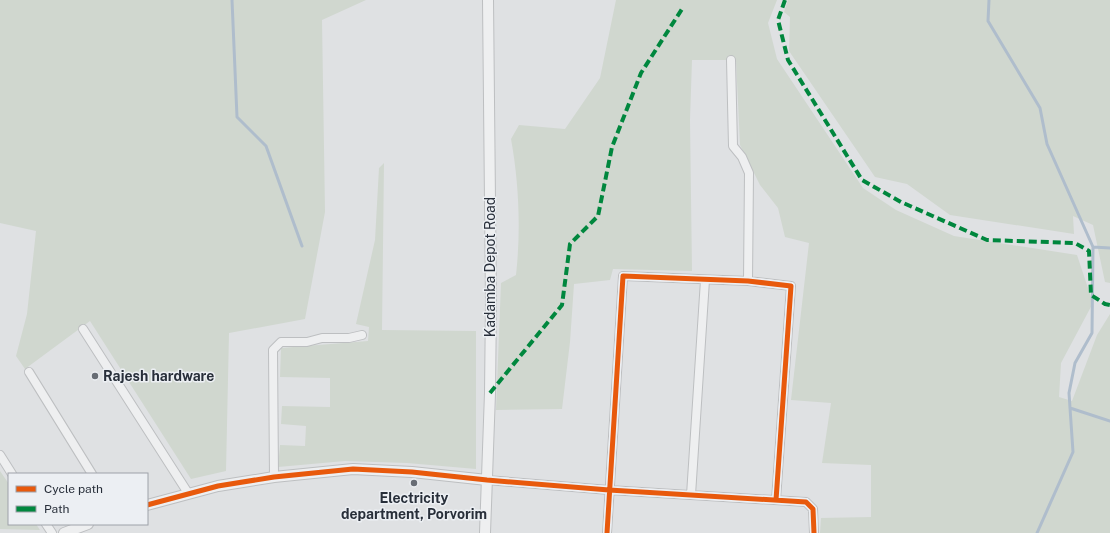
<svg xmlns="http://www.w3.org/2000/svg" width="1110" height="533" font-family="'Public Sans',sans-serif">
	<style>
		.green { fill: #d0d7cf }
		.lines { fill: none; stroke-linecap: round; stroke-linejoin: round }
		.stream { stroke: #afbdcc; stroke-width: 3 }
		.minor-casing { stroke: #bdbfc1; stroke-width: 10 }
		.tertiary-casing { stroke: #bdbfc1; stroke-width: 12 }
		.minor { stroke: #eeeff0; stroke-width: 8 }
		.tertiary { stroke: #eeeff0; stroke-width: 10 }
		.quiet { stroke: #00873e; stroke-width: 4; stroke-dasharray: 8 4; stroke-linecap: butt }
		.cycleway-casing { stroke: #eceff3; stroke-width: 8 }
		.cycleway { stroke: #e8590c; stroke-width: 5 }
		.poi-dot { fill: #686d75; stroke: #eceff3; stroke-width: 1.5 }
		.labels { text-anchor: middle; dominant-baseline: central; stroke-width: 3; stroke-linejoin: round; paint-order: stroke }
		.street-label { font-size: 14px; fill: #282f3a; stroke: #eceff3 }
		.poi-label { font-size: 14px; font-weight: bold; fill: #282f3a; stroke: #eceff3; text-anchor: start }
	</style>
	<rect width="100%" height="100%" fill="#dfe1e3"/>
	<path class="green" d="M0 0H366L322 20 325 212 305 319 229 333 226 471 191 479 90 321 25 369 16 356 27 314 36 231 0 223Z
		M616 0H777L768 23 777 59 863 188 896 210 954 236 1077 255 1093 303 1061 363 1059 397 1072 401 1097 335 1110 314V533H820L821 518 871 517V465L822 463 831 403 791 400 809 243 785 237 778 208 760 185 740 145 736 60H692L690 120 692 271 613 269 610 280 574 284 570 342 562 409 496 410 501 283 516 275C521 230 519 183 511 139L519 125 565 129 600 78Z
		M788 0H1110V283L1105 282 1093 225 1073 216 1074 234 950 215 907 184 875 177 789 51 790 17 784 12Z
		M384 163 382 330 476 331V469L407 463 345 461 278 467 280 445 305 446 306 426 281 424 282 406 330 407V378L280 377 281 348 368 341 369 327 356 324 375 240 379 168Z
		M0 471 9 484V524H36L40 530 0 529Z"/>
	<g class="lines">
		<path class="stream" d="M232 0 237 117 266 146 302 246
			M989 0 988 21 1040 108 1047 144 1093 247 1092 333 1075 363 1069 393 1073 452 1037 533
			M1093 247 1110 248
			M1070 408 1110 421"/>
		<defs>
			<path id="minor" d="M731 60 733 146 742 157 749 173 748 281
				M83 329 188 493
				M29 372 92 474
				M0 455 12 474
				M274 477 273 350 281 342H307L322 338H349L362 335
				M487 480 609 490 806 502 813 509 814 533
				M691 495 705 280
				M46 524 52 533
				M607 533 623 276 748 281 791 286 776 500"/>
			<path id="tertiary" d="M147 505 218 486 274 477 353 469 412 472 487 480
				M64 533 88 524
				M485 533 490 393 491 302 488 0"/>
		</defs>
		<use href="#minor" class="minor-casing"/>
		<use href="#tertiary" class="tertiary-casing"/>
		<use href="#minor" class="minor"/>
		<use href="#tertiary" class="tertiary"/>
		<path class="quiet" d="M785 0 778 20 788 60 862 180 901 202 987 240 1075 243 1089 251 1091 295 1105 304 1110 305
			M490 393 562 305 570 244 598 216 612 147 641 73 682 9"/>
		<defs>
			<path id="cycleway" d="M147 505 218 486 274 477 353 469 412 472 487 480 609 490 806 502 813 509 814 533
				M607 533 623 276 748 281 791 286 776 500"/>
		</defs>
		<use href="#cycleway" class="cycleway-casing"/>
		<use href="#cycleway" class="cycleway"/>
	</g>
	<g class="poi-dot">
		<circle cx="95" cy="376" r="4"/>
		<circle cx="414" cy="483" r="4"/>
	</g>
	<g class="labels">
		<g class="street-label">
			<text transform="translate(490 267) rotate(-90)">Kadamba Depot Road</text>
		</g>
		<g class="poi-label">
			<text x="103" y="376">Rajesh hardware</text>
			<text x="414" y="498" text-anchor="middle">Electricity<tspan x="414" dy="16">department, Porvorim</tspan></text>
		</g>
	</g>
	<rect x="8" y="473" width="140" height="52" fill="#eceff3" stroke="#9ea2a9"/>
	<rect x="16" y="486" width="20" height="6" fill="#e8590c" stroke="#9ea2a9"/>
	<text x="44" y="493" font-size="12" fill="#282f3a">Cycle path</text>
	<rect x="16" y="506" width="20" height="6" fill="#00873e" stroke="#9ea2a9"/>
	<text x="44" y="513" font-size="12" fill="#282f3a">Path</text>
</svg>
